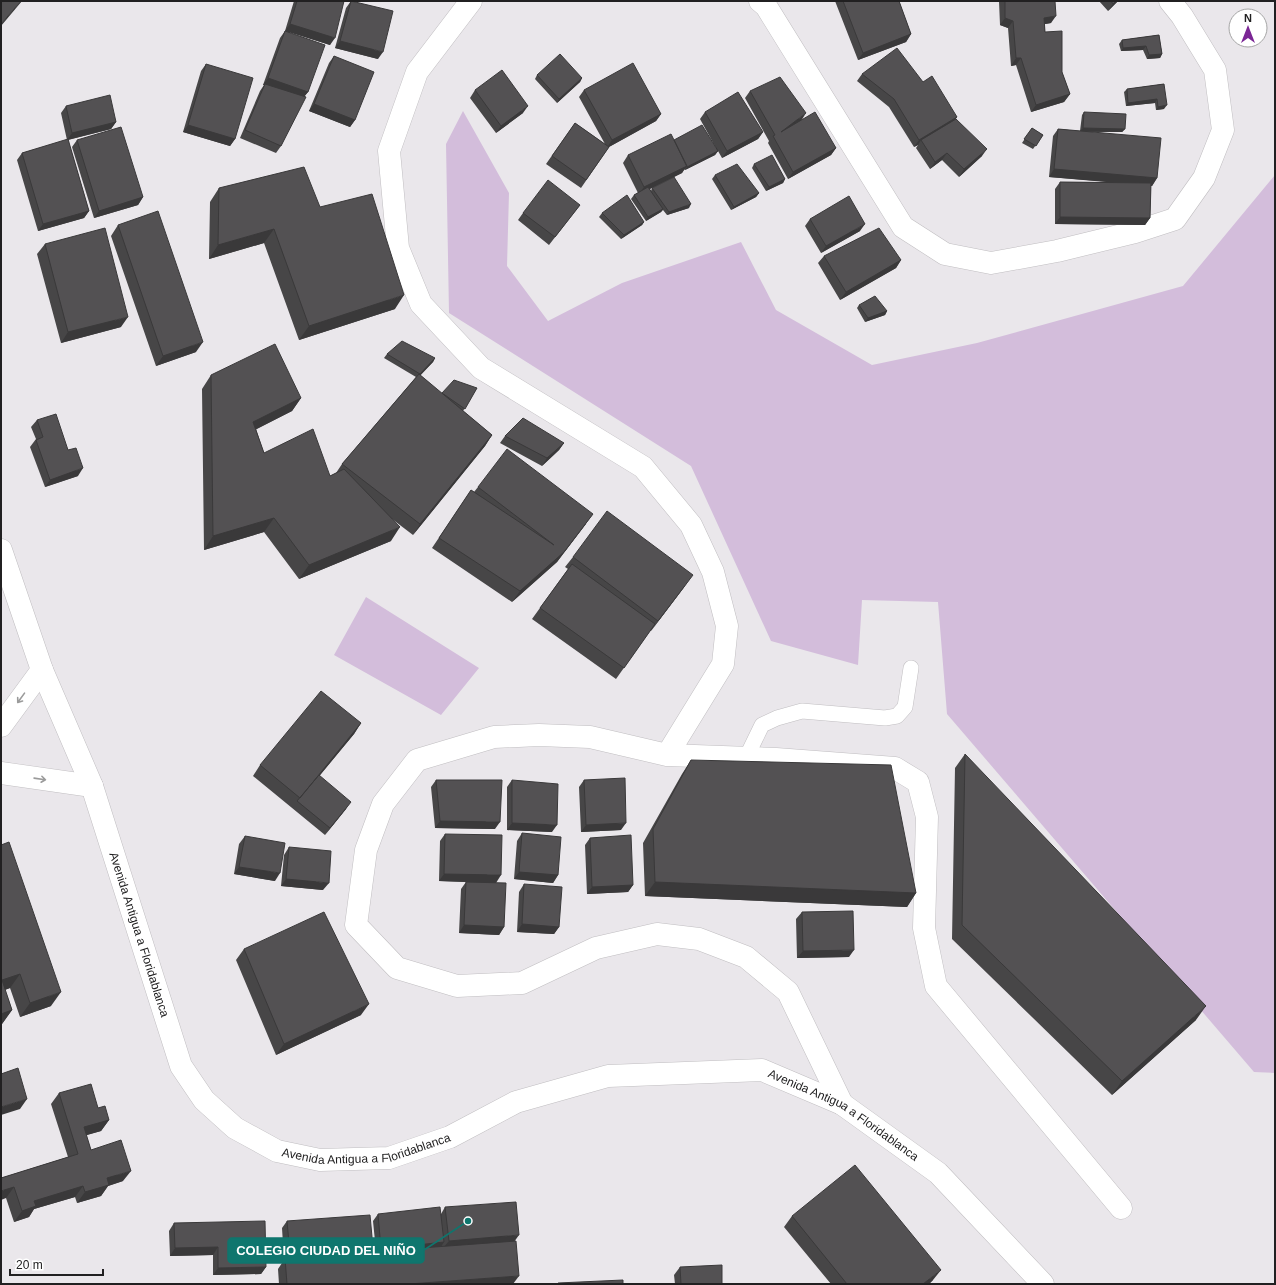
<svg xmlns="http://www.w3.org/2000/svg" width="1276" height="1285" font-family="Helvetica,sans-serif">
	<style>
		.green { fill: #d3bddb }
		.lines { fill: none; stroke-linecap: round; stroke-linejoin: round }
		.service-casing { stroke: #c0bec1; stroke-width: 16 }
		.minor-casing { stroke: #c0bec1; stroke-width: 23 }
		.tertiary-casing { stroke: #c0bec1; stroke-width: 23 }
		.service { stroke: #fff; stroke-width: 15 }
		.minor { stroke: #fff; stroke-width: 22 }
		.tertiary { stroke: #fff; stroke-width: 22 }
		.wall { fill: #474647 }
		.shaded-wall { fill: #3a393a }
		.building { fill: #535153; stroke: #3a393a }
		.oneway { stroke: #9b9b9b }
		.labels { text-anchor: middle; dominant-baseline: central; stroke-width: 4; stroke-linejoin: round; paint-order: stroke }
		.street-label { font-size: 12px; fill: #212021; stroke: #fff }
		.leader { fill: none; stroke: #0f766e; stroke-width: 1.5 }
		.callout-dot { fill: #0f766e; stroke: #fff; stroke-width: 1.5 }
		.callout { fill: #0f766e; stroke: #0f766e; stroke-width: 1.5 }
		.callout-label { font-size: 13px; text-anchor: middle; font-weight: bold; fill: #fff }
	</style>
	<rect width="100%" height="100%" fill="#eae7eb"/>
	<path class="green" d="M463 111 509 193 507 266 548 321 622 283 741 242 776 310 872 365 977 343 1183 286 1275 175V1073L1254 1072 947 714 938 602 862 600 858 665 771 641 691 466 449 313 446 144Z
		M366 597 479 668 441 715 334 655Z"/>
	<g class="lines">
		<defs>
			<path id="service" d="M746 758 762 725 777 718 802 711 885 718 897 716 905 707 911 668"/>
			<path id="minor" d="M471 1 417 72 389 151 398 248 421 304 481 368 643 467 691 525 713 572 727 626 723 664 667 755
				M760 1 766 6 903 227 945 254 991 263 1057 251 1135 232 1175 219 1204 178 1223 130 1215 70 1182 16 1170 1
				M1 726 42 670
				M1 773 92 786
				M842 1104 788 992 746 957 699 939 657 934 596 948 522 983 457 986 397 968 356 925 366 850 383 804 417 760 494 737 539 735 590 737 667 755 776 759 895 768 918 782 927 817 924 928 936 986 1121 1208"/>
			<g id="tertiary">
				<path id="s1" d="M1 550 42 670 92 786 181 1066 204 1100 235 1128 277 1151 320 1160 389 1158 450 1137 516 1102 608 1076 762 1070 842 1104 938 1173 1043 1284"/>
			</g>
		</defs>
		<use href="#service" class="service-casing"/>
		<use href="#minor" class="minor-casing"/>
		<use href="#tertiary" class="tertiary-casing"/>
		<use href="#service" class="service"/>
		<use href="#minor" class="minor"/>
		<use href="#tertiary" class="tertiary"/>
	</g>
	<path class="wall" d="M294 1H344L330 45 290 32 308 92 304 97 281 146 276 153 240 138 260 91 264 85H263L280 38 285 31Z
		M351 1 378 59 335 48 346 8Z
		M835 1H899L911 34 906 42 858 60Z
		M999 1H1055L1051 23 1045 24V32L1062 72 1070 94 1064 102 1031 112 1016 65 1011 66 1008 28 1000 25Z
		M1099 1H1118L1108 11Z
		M1159 35 1162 54 1160 58 1147 59 1143 50 1121 51 1119 44 1122 40Z
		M334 56 355 120 350 127 309 111 329 63Z
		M206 64 235 139 230 146 183 132 201 71Z
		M862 74 923 82 957 117 955 120 982 156 959 177 942 160 930 169 916 148 918 145 914 147 889 107 857 81Z
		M537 75 582 78 580 82 557 103 535 79Z
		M1164 84V109L1156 110 1155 103 1126 106 1124 92 1127 89Z
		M475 90 523 113 496 133 470 98Z
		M584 90 661 114 656 121 609 147 581 188 546 164 575 123 605 144 579 97Z
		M750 91 801 120 836 148 831 155 788 179 768 143 769 141 745 98Z
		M66 106 116 122 111 129 68 140 89 211 84 218 38 231 17 160 22 153 67 140 61 113Z
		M705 112 763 132 758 139 722 158 718 151 715 155 685 170 684 169 682 173 650 189 651 191 652 188 689 208 667 215 663 210 661 212 646 221 631 199 634 195 638 193 623 163 628 155 674 140 716 148 700 119Z
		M1084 112 1125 129 1122 132H1091L1157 178 1152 186H1151L1150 218 1145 225 1055 224V189L1060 182H1111L1049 177 1053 136 1058 129 1080 131 1082 115Z
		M1032 128 1043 135 1033 149 1022 143Z
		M77 140 143 197 138 205 94 218 72 147Z
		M754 164 785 179 783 183 766 191 752 168Z
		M715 175 759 193 756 197 731 210 712 179Z
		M219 188 320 207 395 309 299 340 264 243 209 259 210 202Z
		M580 205 549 245 518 220 523 213Z
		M602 213 644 222 642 225 621 239 599 217Z
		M810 219 860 231 821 253 805 226Z
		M118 225 196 352 156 366 111 236Z
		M45 244 121 327 61 343 37 254Z
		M824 256 901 260 896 268 840 300 818 263Z
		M859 305 887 311 885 315 865 322 857 308Z
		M387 354 435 358 433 362 420 375 442 394 477 388 463 411 492 435 485 446 413 535 392 519 391 541 299 579 264 532 204 550 202 389 211 375 301 398 292 411 256 429 264 453 330 476 336 473 342 464 416 377 384 358Z
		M37 420 68 450 78 476 45 487 30 447 36 439 31 427Z
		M505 436 564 443 559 450 542 466 500 443Z
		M478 487 586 524 557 562 512 602 432 548 471 490 474 492Z
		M573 557 685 586 651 631H650L616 679 532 619 568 569 565 567Z
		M361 723 354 734 319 776 346 809 325 835 253 776 260 765Z
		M965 754 1196 1020 1112 1095 952 939 955 768Z
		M691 760 916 893 907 907 645 896 643 843 682 774Z
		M436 780 495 829 435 828 431 787Z
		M512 780 552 832 507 830V787Z
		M584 780 621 830 581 832 579 787Z
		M522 833 558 875 553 883 514 879 517 841Z
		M445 834 496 883 504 927 499 935 459 933 461 889 466 882 439 881 440 841Z
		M245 836 275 881 234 874 239 844Z
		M590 838 633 885 628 892 587 894 585 845Z
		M1 845 51 1006 20 1017 10 988 5 990 12 1010 2 1024Z
		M289 847 323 890 281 886 284 855Z
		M524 884 559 927 554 934 517 932 519 892Z
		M802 912 849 957 797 958 796 919Z
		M244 949 361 1015 276 1055 236 960Z
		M59 1093 98 1108 109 1120 101 1131 86 1135 91 1150 123 1181 108 1186 101 1196 77 1203 75 1197 34 1209 29 1217 14 1222 6 1198 1 1178 68 1157 51 1104Z
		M445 1207 515 1241 513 1284H279L278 1269 284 1260 282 1228 287 1221 370 1252 376 1251 373 1221 378 1214H441Z
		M792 1216 933 1280 929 1284H831L784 1227Z
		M174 1223 266 1267 261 1274 213 1275V1255L170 1256 169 1231Z
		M680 1267 722 1284H675L674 1275Z"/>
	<path class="shaded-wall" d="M21 1H22L1 26V24Z
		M1116 1H1118L1108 11 1113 4Z
		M1056 16 1051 23 1039 25 1044 18Z
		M1005 18 1013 21 1008 28 1000 25Z
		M290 24 335 38 330 45 285 31Z
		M911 34 906 42 858 60 863 53Z
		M340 41 383 52 378 59 335 48Z
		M1146 46 1143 50 1121 51 1123 48Z
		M1162 54 1160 58 1147 59 1149 55Z
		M1016 58H1021L1016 65 1011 66Z
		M268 78 308 92 302 99 265 84 264 85H263Z
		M582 78 580 82 557 103 559 99Z
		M1070 94 1064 102 1031 112 1036 105Z
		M1157 99 1155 103 1126 106 1128 103Z
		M314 104 355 120 350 127 309 111Z
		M1167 105 1164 109 1156 110 1158 107Z
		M528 106 523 113 496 133 501 126Z
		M806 113 801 121 781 132Z
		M661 114 656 121 607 148 612 140Z
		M957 117 952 124 921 140 918 145 914 147 919 140Z
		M116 122 111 129 67 140 72 133Z
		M188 125 235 139 230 146 183 132Z
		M1083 128 1125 129 1122 132 1080 131Z
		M763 132 758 139 722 158 727 151Z
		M836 148 831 155 788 179 793 172Z
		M987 149 982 156 959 177 964 169Z
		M718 151 715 155 685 170 687 167Z
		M947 153 942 160 930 169 935 162Z
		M687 166 682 173 639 194 644 187Z
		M1054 169 1157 178 1152 186 1049 177Z
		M785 179 783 183 766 191 769 187Z
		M759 193 756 197 731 210 734 207Z
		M143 197 138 205 94 218 99 211Z
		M691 204 689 208 667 215 669 212Z
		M663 209 661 212 646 221 648 217Z
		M89 211 84 218 38 231 43 224Z
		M1060 217 1150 218 1145 225 1055 224Z
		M644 222 642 225 621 239 624 235Z
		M865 224 860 231 821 253 826 246Z
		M274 229 264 243 209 259 218 245Z
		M901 260 896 268 840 300 846 292Z
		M404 295 395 309 299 340 309 326Z
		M887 311 885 315 865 322 868 318Z
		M128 317 121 327 61 343 68 332Z
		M203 342 196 352 156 366 163 356Z
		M435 358 433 362 418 378 420 374Z
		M301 398 292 411 243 436 253 422Z
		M492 435 485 446 413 535 420 524Z
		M564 443 559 450 542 466 547 458Z
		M83 468 78 476 45 487 50 480Z
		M593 514 557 562 512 602 520 591Z
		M274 518 264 532 204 550 213 536Z
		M400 527 391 541 299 579 309 565Z
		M693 575 685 586 651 631 658 621Z
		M361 723 354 734 298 802 297 801 300 798Z
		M351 802 346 809 325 835 330 828Z
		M440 821 500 822 495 829 435 828Z
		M512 823 557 825 552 832 507 830Z
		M626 823 621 830 581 832 586 825Z
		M239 867 280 873 275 881 234 874Z
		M519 872 558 875 553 883 514 879Z
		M444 874 501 875 496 883 439 881Z
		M286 879 329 883 323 890 281 886Z
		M655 882 916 893 907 907 645 896Z
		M633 885 628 892 587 894 592 887Z
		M522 924 559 927 554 934 517 932Z
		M464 925 504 927 499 935 459 933Z
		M854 950 849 957 797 958 803 951Z
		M20 974 10 988 1 991 2 980Z
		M61 992 51 1006 20 1017 30 1003Z
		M369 1004 361 1015 276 1055 284 1044Z
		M1206 1006 1196 1020 1112 1095 1122 1081Z
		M12 1010 2 1024H1V1014Z
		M27 1099 20 1109 1 1115V1107Z
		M109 1120 101 1131 77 1138 84 1127Z
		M131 1171 123 1181 108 1186 101 1196 77 1203 85 1192 107 1178Z
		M83 1186 75 1197 34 1209 29 1217 14 1222 22 1211 34 1201Z
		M14 1187 6 1198 1 1200V1191Z
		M519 1235 514 1242 443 1248 449 1241Z
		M444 1242 439 1250 376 1256 381 1249Z
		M218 1247 213 1255 170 1256 175 1248Z
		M373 1248 368 1255 286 1260 290 1254Z
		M266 1267 261 1274 213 1275 218 1268Z
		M941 1270 933 1280 929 1284H923Z
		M519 1276 513 1284H409Z"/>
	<path class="building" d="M1 1H21L1 24Z
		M297 1H344L335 38 290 24Z
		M351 1 393 11 383 52 340 41Z
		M843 1H899L911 34 863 53Z
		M1005 1H1055L1056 16 1044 18 1045 32 1062 31V72L1070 94 1036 105 1021 58H1016L1013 21 1005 18Z
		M1111 1H1116L1113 4Z
		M285 31 325 45 308 92 268 78Z
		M1159 35 1162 54 1149 55 1146 46 1123 48 1122 40Z
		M897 48 923 82 932 76 957 117 919 140 894 99 862 74Z
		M560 54 582 78 559 99 537 75Z
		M334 56 374 72 355 120 314 104Z
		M633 63 661 114 612 140 584 90Z
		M206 64 253 78 235 139 188 125Z
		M502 70 528 106 501 126 475 90Z
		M780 77 806 113 781 132 815 112 836 148 793 172 773 136 775 135 750 91Z
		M265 84 306 97 281 146 245 130Z
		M1164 84 1167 105 1158 107 1157 99 1128 103 1127 89Z
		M738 92 763 132 727 151 705 112Z
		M110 95 116 122 72 133 66 106Z
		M1084 112 1126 114 1125 129 1083 128Z
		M956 119 987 149 964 169 947 153 935 162 921 140Z
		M575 123 609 147 586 180 552 156Z
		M702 125 718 151 687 167 674 140Z
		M121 127 143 197 99 211 77 140Z
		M1032 128 1043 135 1036 146 1024 139Z
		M1058 129 1161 138 1157 178 1054 169Z
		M671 134 687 166 644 187 628 155Z
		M68 139 89 211 43 224 22 153Z
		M772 155 785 179 769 187 754 164Z
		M737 164 759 193 734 207 715 175Z
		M304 167 320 207 372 194 404 295 309 326 274 229 218 245 219 188Z
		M674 177 691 204 669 212 652 188Z
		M548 180 580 205 555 237 523 213Z
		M1060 182 1151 183 1150 218 1060 217Z
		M648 187 663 209 648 217 634 195Z
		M627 195 644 222 624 235 602 213Z
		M849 196 865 224 826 246 810 219Z
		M158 211 203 342 163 356 118 225Z
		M105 228 128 317 68 332 45 244Z
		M879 228 901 260 846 292 824 256Z
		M875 296 887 311 868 318 859 305Z
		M402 341 435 358 420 374 387 354Z
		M275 344 301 398 253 422 264 453 313 429 330 476 344 469 400 527 309 565 274 518 213 536 211 375Z
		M419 374 492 435 420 524 342 464Z
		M454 380 477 388 465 409 442 393Z
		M56 414 68 450 76 448 83 468 50 480 36 440 43 437 37 420Z
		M523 418 564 443 547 458 505 436Z
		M507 449 593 514 564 552 520 591 439 538 471 490 554 545 478 487Z
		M607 511 693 575 658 621 573 557Z
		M572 564 655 624 624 668 540 608Z
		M321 691 361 723 300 798 260 765Z
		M965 754 1206 1006 1122 1081 962 925Z
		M691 760 891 765 916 893 655 882 653 829Z
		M319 775 351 802 330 828 297 801Z
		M625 778 626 823 586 825 584 780Z
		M436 780H502L500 822 440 821Z
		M512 780 558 784 557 825 512 823Z
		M522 833 561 837 558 875 519 872Z
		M445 834 502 835 501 875 444 874Z
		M631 835 633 885 592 887 590 838Z
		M245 836 285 843 280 873 239 867Z
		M9 842 61 992 30 1003 20 974 2 980 12 1010 1 1014V845Z
		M289 847 331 851 329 883 286 879Z
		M466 882 506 883 504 927 464 925Z
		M524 884 562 887 559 927 522 924Z
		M853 911 854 950 803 951 802 912Z
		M324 912 369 1004 284 1044 244 949Z
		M18 1068 27 1099 1 1107V1074Z
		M91 1084 98 1108 105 1106 109 1120 84 1127 91 1150 121 1140 131 1171 107 1178 109 1185 85 1192 83 1186 34 1201 36 1206 22 1211 14 1187 1 1191V1178L78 1154 59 1093Z
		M855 1165 941 1270 923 1284H847L792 1216Z
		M516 1202 519 1235 449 1241 445 1207Z
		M440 1207 444 1242 381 1249 378 1214Z
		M370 1215 373 1248 290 1254 287 1221Z
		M265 1221 266 1267 218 1268V1247L175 1248 174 1223Z
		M516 1241 519 1276 409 1284H287L285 1258Z
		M722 1265V1284H681L680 1267Z
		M623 1280V1284H558V1283Z"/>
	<defs><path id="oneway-shaft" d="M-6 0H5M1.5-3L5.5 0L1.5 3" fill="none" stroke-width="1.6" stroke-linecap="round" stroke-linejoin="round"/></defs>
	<g class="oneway">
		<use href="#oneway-shaft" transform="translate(21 698) rotate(126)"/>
		<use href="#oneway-shaft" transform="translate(40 779) rotate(8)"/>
	</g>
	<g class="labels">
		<g class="street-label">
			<text stroke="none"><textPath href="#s1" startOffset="409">Avenida Antigua a Floridablanca</textPath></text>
			<text stroke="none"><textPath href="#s1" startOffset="1273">Avenida Antigua a Floridablanca</textPath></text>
			<text stroke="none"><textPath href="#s1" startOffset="769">Avenida Antigua a Floridablanca</textPath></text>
		</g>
	</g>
	<path class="leader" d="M468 1221L424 1250"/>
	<circle class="callout-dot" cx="468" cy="1221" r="4"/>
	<rect class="callout" x="228" y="1238" width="196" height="25" rx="4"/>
	<g class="callout-label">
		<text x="326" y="1255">COLEGIO CIUDAD DEL NIÑO</text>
	</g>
	<rect width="1276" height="1285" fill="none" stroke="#212021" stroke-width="4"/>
	<g transform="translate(1248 28)"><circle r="19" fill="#ffffff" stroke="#a6a6a6"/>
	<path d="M0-3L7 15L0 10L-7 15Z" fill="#7b2695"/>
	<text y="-6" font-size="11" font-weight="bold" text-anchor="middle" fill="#212021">N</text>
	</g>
	<path d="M10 1269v6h93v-6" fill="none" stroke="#212021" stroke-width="2"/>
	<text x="16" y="1269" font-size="12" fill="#212021" stroke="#ffffff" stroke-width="3" paint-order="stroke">20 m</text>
</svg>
